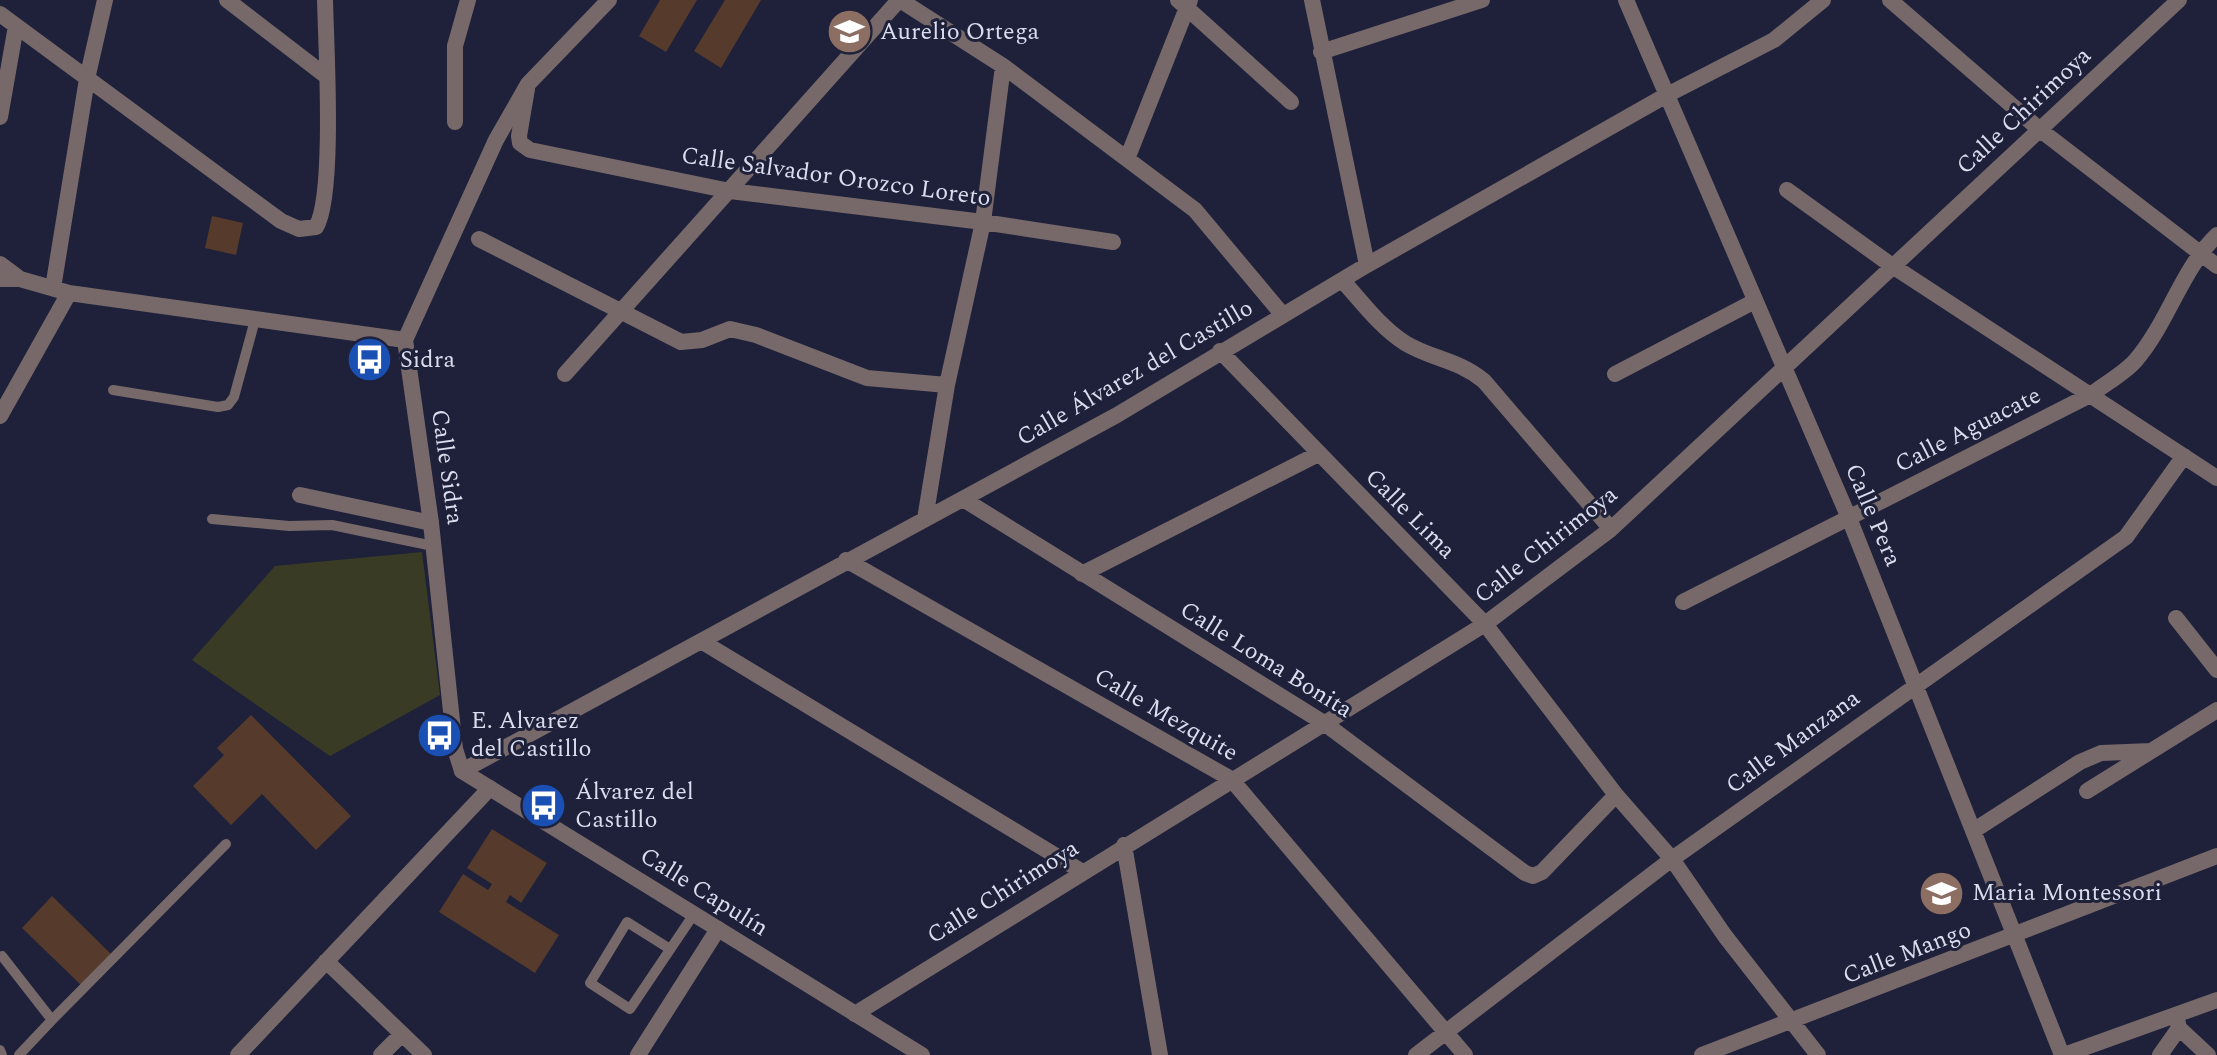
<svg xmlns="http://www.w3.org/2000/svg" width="2217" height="1055" font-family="Spectral,serif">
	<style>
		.green { fill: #393b25 }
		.building { fill: #563a2c }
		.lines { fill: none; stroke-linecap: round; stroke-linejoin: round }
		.service { stroke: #77696a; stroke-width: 10 }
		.minor { stroke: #77696a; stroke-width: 16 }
		.tertiary { stroke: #77696a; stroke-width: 16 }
		.labels { text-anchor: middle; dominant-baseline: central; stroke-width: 6; stroke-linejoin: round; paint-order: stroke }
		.poi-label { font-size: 24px; fill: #daddee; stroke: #1e2139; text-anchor: start }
		.street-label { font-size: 24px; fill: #daddee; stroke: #1e2139 }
	</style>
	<rect width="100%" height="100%" fill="#1e2139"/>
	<path class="green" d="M422 552 440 695 330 756 192 660 275 566Z"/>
	<path class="building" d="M660 0H697L666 52 639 36Z
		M725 0H761L721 68 694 51Z
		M212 216 243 223 236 255 205 248Z
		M251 715 351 816 316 850 262 794 231 825 193 786 224 755 217 748Z
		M492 829 547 863 521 903 510 895 506 902 559 935 535 973 439 912 463 874 488 890 492 884 467 868Z
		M52 896 111 954 81 985 22 928Z"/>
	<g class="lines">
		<path class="service" d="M113 390 218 407 228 405 234 397 255 320
			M212 519 289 526 332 525 433 546
			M670 949 627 922 590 983 630 1009 694 914
			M2 956 52 1020 19 1055
			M52 1020 226 844
			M0 1050 2 1055"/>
		<path class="minor" d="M227 0 326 76
			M900 0 1003 66 1195 210 1282 314
			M1178 0 1291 102
			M1312 0 1367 265
			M1626 0 1849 518 2062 1055
			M1890 0 2039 129 2217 266
			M0 14 281 221 299 229 316 227C335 196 326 45 325 0
			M1321 52 1482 0
			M527 89 519 136 520 143 530 150 730 191 983 222 1113 242
			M0 117 16 26
			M455 122V46L468 0
			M1127 159 1190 0
			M1787 190 1891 265 2217 478
			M479 239 681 342 702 340 730 329 756 335 867 378 947 385
			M0 264 20 279
			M0 279H20L69 293 405 340
			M1342 280C1362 302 1380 327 1405 343 1431 359 1457 359 1484 381L1611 529
			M53 288 87 79 105 0
			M1220 351 1485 624 1616 795 1672 859 1725 936 1818 1055
			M565 374 899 0
			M1615 374 1755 301
			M0 416 69 293
			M300 495 431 523
			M963 499 1324 723 1525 873 1533 876 1542 872 1616 795
			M925 519 947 385 983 222 1003 66
			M846 560 1231 779 1465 1055
			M1082 574 1318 454
			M1683 602 2092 394C2106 383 2125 373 2136 360 2169 321 2181 270 2217 235
			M2176 618 2217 670
			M701 641 1081 871
			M462 771 1117 415 1367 265 1665 96 1774 40 1823 0
			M2087 791 2217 710
			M1973 831 2080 762 2101 753 2151 751
			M1124 845 1160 1055
			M326 961 424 1055
			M855 1014 1485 624 1611 529 2179 0
			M2179 1028 2208 1055
			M238 1055 490 788
			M381 1055 402 1034
			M638 1055 718 929
			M1416 1055 1672 859 2126 537 2184 456
			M1702 1055 2217 856
			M2160 1055 2179 1028 2176 1015"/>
		<path class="tertiary" d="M609 0 528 84 496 140 405 340 431 523 455 749 462 771 922 1055
			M2064 1055 2217 1000"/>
	</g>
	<defs>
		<symbol id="school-disc" viewBox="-11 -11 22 22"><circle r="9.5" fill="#8d6e63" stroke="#1e2139"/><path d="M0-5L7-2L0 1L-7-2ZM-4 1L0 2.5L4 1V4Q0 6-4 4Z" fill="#fff"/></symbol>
		<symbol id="bus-disc" viewBox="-11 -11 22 22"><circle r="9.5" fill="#1a4fb4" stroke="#1e2139"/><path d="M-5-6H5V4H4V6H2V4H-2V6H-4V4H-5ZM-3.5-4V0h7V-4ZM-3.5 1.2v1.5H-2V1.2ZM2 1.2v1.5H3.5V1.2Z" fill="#fff"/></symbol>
	</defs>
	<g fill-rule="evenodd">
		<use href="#school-disc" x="824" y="6" width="51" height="51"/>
		<use href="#bus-disc" x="344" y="334" width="51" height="51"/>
		<use href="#bus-disc" x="414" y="710" width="51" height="51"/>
		<use href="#bus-disc" x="518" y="780" width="51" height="51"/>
		<use href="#school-disc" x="1916" y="868" width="51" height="51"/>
	</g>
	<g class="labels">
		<g class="poi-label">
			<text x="880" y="32">Aurelio Ortega</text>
			<text x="400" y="360">Sidra</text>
			<text x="471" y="721">E. Alvarez<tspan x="471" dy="28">del Castillo</tspan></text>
			<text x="575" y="792">Álvarez del<tspan x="575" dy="28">Castillo</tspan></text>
			<text x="1972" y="893">Maria Montessori</text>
		</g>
		<g class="street-label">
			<text transform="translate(2024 111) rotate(-43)">Calle Chirimoya</text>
			<text transform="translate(836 177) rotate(8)">Calle Salvador Orozco Loreto</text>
			<text transform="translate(1135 373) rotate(-30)">Calle Álvarez del Castillo</text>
			<text transform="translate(1968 430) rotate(-27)">Calle Aguacate</text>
			<text transform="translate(447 467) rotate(82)">Calle Sidra</text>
			<text transform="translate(1410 514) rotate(45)">Calle Lima</text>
			<text transform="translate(1873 515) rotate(67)">Calle Pera</text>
			<text transform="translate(1546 545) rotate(-38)">Calle Chirimoya</text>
			<text transform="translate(1266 660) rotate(32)">Calle Loma Bonita</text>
			<text transform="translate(1166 715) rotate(30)">Calle Mezquite</text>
			<text transform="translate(1793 742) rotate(-36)">Calle Manzana</text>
			<text transform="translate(704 892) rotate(32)">Calle Capulín</text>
			<text transform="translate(1003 892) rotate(-32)">Calle Chirimoya</text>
			<text transform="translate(1907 953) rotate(-21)">Calle Mango</text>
		</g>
	</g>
</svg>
